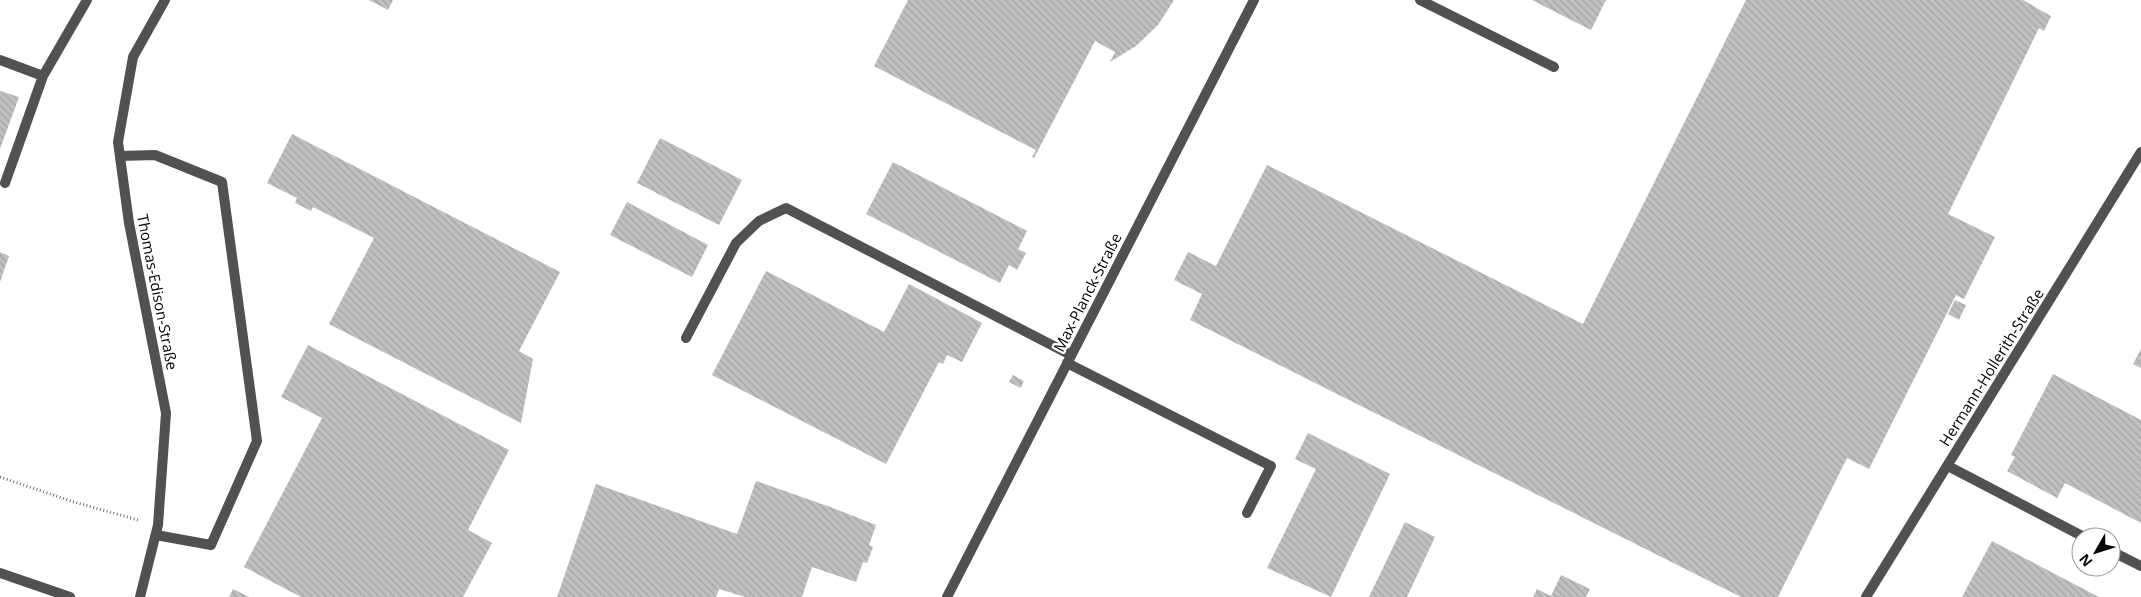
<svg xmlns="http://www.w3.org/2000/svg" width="2141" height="597" font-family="'Open Sans',sans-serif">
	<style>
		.building { fill: url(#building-back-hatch) }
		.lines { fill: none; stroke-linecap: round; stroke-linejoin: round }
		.path { stroke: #737373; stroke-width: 3; stroke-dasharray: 1 2.5; stroke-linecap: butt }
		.lane { stroke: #515151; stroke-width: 10 }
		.street { stroke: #515151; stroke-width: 10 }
		.labels { text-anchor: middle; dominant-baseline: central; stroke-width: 4.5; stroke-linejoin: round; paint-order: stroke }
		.street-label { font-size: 15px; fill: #000; stroke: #fff }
	</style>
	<defs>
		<pattern id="building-back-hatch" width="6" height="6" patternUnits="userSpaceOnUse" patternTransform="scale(1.25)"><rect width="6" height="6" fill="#c0c0c0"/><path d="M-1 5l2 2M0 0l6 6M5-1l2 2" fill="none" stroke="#a3a3a3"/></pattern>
	</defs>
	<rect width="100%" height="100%" fill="#fff"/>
	<path class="building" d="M369 0H393L388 10Z
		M908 0H1174L1158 25 1136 46 1110 62 1115 52 1095 41 1034 158 1032 157 1036 150 874 66Z
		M1532 0H1606L1591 30Z
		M1746 0H2023L2051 16 2044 31 2039 28 1948 214 1995 237 1964 299 1956 295 1869 469 1847 458 1778 597H1741L1190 320 1202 294 1174 280 1188 252 1216 266 1267 165 1583 324Z
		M0 91 19 97 0 149Z
		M292 134 560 272 519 351 533 359 521 423 329 324 374 238 313 207 311 211 295 203 297 198 267 183Z
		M660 138 742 180 719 225 637 183Z
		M893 162 1027 231 1018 249 1026 253 1017 270 1009 265 1000 283 866 214Z
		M627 202 708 245 692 277 610 235Z
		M0 252 9 256 0 282Z
		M766 271 884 332 909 284 982 323 962 362 947 355 943 364 939 362 886 464 712 375Z
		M1955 300 1966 305 1959 320 1948 314Z
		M308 345 509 450 468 530 492 543 463 597H301L244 567 322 418 281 397Z
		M2141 349V368L2133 364Z
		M2053 374 2141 420V523L2065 483 2057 498 2007 471 2015 457 2011 455Z
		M1013 375 1024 381 1021 388 1009 382Z
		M1308 433 1390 474 1331 597 1267 568 1316 469 1295 459Z
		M756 481 833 508 876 525 869 545 873 547 867 563 863 562 856 582 812 567 802 597H745L719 589 716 597H557L596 484 737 534Z
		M1405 522 1435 537 1407 597H1369Z
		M1992 541 2074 584 2099 597H1962Z
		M1561 575 1590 589 1586 597H1533L1537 589 1551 596Z
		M233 589 249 597H229Z"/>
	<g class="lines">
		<path class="path" d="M0 477 74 502 138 520"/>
		<path class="lane" d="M1420 0 1554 67
			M0 60 43 76 87 0
			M120 156 155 155 222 182 257 441 211 545 156 535
			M5 183 43 76
			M686 338 736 243 759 221 786 208 1071 355
			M1067 363 1271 466 1247 513
			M0 573 70 597"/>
		<path class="street" d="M1948 466 2084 537
			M2111 551 2141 566
			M140 597 158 525 166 413 129 223 118 142 133 57 165 0
			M947 597 1254 0
			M1866 597 2141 152"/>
	</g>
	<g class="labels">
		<g class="street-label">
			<text transform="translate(158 292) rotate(79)">Thomas-Edison-Straße</text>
			<text transform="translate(1087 292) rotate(-63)">Max-Planck-Straße</text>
			<text transform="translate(1991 367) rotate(-58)">Hermann-Hollerith-Straße</text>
		</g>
	</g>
	<g transform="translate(2096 552) rotate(231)"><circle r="24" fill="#ffffff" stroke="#999999"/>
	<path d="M0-4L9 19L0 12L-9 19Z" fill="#000000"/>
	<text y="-8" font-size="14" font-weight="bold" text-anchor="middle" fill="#000000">N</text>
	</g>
</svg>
